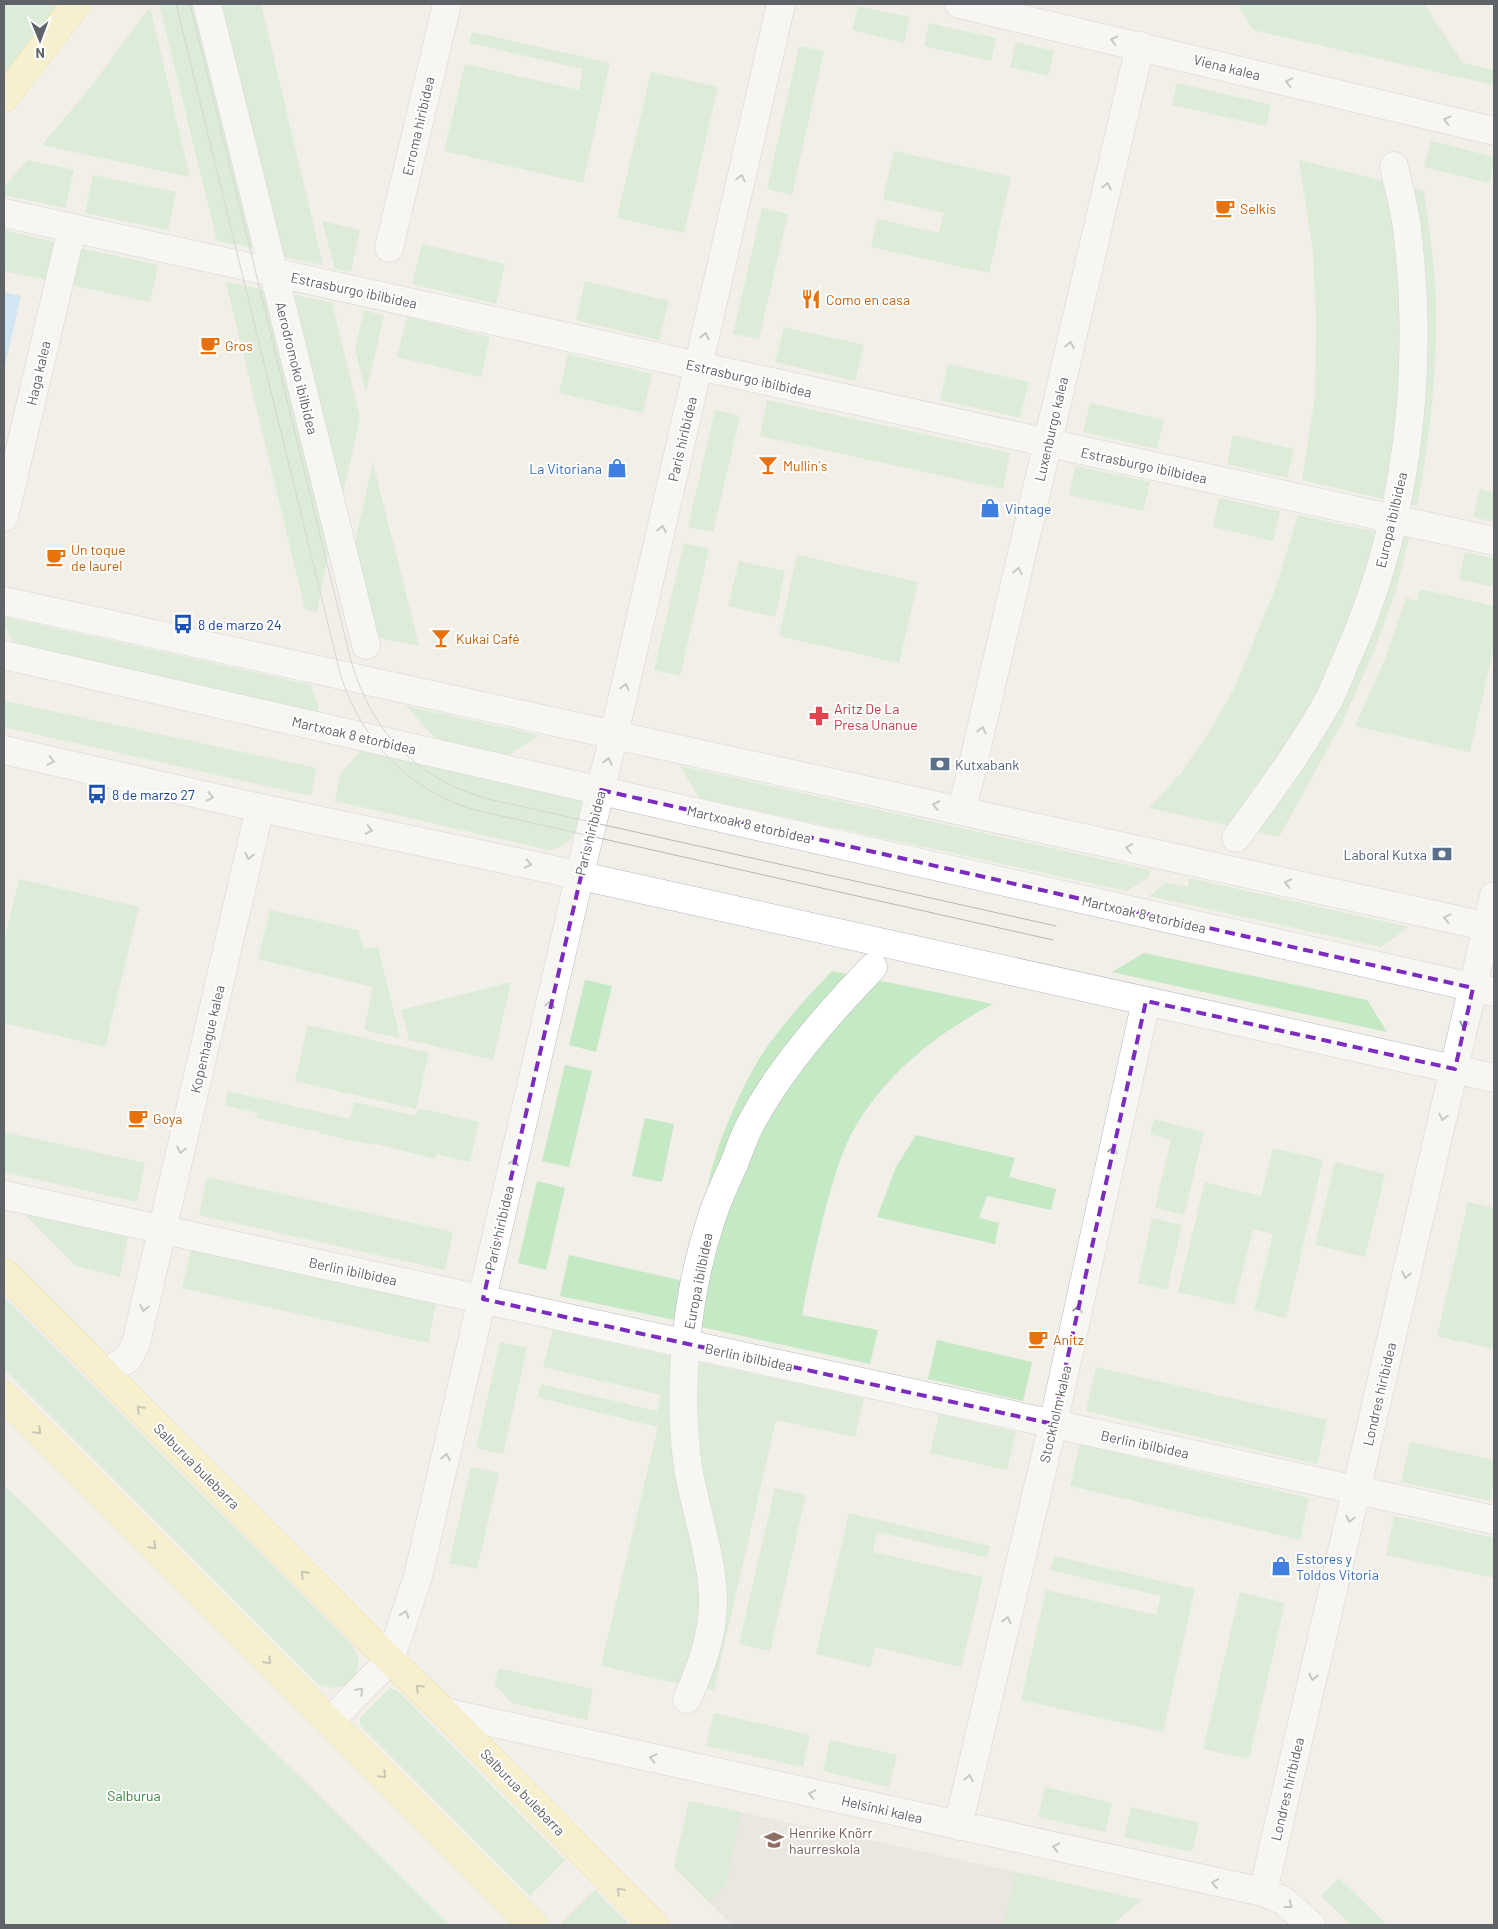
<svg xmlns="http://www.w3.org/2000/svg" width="1498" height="1929" font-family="Barlow,sans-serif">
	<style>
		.education { fill: #e1ded6 }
		.green { fill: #c5e8c5 }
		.water { fill: #aadaff }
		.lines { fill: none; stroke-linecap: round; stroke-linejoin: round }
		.minor-casing { stroke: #b5b8bc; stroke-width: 29 }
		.major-casing { stroke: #f2c960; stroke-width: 29 }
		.minor { stroke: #fff; stroke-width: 28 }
		.major { stroke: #fff2af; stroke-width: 28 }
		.tram { stroke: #b6b7b8; stroke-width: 1 }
		.oneway { stroke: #979a9d }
		.oneway2 { stroke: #979581 }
		.marked { fill: none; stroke: #7b2cbf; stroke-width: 4; stroke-dasharray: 10 6; stroke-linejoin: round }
		.labels { text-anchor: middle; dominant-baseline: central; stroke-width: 4; stroke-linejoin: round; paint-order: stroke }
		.street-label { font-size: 14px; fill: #5f6368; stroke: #fff }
		.food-label { font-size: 14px; fill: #c56008; stroke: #fff; text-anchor: start }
		.shop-label { font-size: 14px; fill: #366cbe; stroke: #fff; text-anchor: start }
		.transit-label { font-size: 14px; fill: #164399; stroke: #fff; text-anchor: start }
		.health-label { font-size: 14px; fill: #be3a42; stroke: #fff; text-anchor: start }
		.service-label { font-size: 14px; fill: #4e5e75; stroke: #fff; text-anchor: start }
		.park-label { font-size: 14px; fill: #348238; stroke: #fff }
		.education-label { font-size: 14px; fill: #785e54; stroke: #fff; text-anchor: start }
	</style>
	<rect width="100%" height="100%" fill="#f1efe8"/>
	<path class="education" d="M689 1801 1016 1872 1142 1900 1111 1925H732L674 1867Z"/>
	<path class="green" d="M4 4H62L4 76Z
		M159 4H197L256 248 217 241Z
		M219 4H261L323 265 280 256Z
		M1238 4H1424L1463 63 1494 70V85L1253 30Z
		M858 6 910 17 904 43 852 30Z
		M150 7 190 177 42 145 90 88Z
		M929 23 996 38 991 61 924 46Z
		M472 32 610 63 583 183 444 151 465 64 579 90 583 69 469 43Z
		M1016 42 1054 51 1048 76 1010 67Z
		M799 46 824 51 792 195 767 189Z
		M651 72 718 87 684 233 617 218Z
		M1177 83 1271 105 1266 126 1172 105Z
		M1431 141 1494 157 1490 183 1424 167Z
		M894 151 1011 177 989 273 871 247 877 219 939 233 944 213 883 199Z
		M28 160 74 170 65 208 4 195V186Z
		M1299 160 1392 183 1408 299 1392 501 1302 480 1315 396 1316 319 1313 252Z
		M93 175 176 192 168 230 85 213Z
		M1406 186 1424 191C1428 221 1433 251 1435 282 1439 357 1431 433 1417 506L1402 503Z
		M762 208 788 214 759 339 733 334Z
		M322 221 360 230 351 272 335 269Z
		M4 230 55 242 47 280 4 271Z
		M422 244 505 264 496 304 412 284Z
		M75 247 158 265 150 302 67 284Z
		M585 281 669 301 659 340 576 320Z
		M226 282 266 290 329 549 317 612 305 609Z
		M291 294 332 303 360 418 341 502Z
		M364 310 384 316 366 392 355 350Z
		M407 317 490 337 481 377 397 357Z
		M784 327 864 345 855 381 775 362Z
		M568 354 652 374 643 413 559 393Z
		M948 364 1029 382 1020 418 940 400Z
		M767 400 1010 453 1003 489 760 436Z
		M1090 403 1164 420 1157 449 1083 432Z
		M715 410 740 416 713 532 688 527Z
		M1233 435 1294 449 1287 478 1227 464Z
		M373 463 419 646 374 637 353 550Z
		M1076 466 1150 482 1143 511 1069 495Z
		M1480 489 1494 493V522L1473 517Z
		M1219 498 1280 511 1273 541 1213 527Z
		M1298 515 1386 534 1339 664 1236 827 1149 808 1181 773 1209 732 1236 685 1277 584Z
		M1395 536 1409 538 1396 591 1374 651 1342 723 1279 837 1248 830 1300 761Z
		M684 543 709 549 680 676 654 670Z
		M1465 552 1494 558V587L1459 579Z
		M797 555 918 582 899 663 779 636Z
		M739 561 785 571 775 617 728 606Z
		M1420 589 1494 606V646L1470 752 1355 726 1385 659 1406 598 1417 601Z
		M4 617 311 685 320 713 17 648 4 624Z
		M5 701 316 768 311 796 4 727Z
		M406 706 539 735 509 755 436 739Z
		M360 751 582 800C577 826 579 844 549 850L335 801 340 775Z
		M680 766 1150 870 1149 877 1127 891 699 798Z
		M1189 878 1409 927 1381 947 1149 896 1166 883 1188 887Z
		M19 879 139 907 105 1047 4 1023V941Z
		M270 910 358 930 364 949 378 947 400 1038 364 1030 373 987 258 959Z
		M1144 953 1367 1000 1387 1032 1112 972Z
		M832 971 858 976 703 1211C707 1193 709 1175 715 1158 725 1125 749 1071 769 1044 788 1018 810 994 832 971Z
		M872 979 993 1004C933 1035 875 1082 846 1145 836 1168 830 1193 823 1218 815 1250 808 1282 802 1315L878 1330 870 1364 692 1325 698 1293 761 1118Z
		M585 980 612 986 596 1052 569 1045Z
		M511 982 493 1060 409 1040 401 1010Z
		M308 1025 429 1053 416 1109 295 1081Z
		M565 1065 592 1071 569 1167 542 1161Z
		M228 1091 350 1119 354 1102 416 1116 419 1108 479 1122 470 1162 436 1154 435 1159 373 1143 372 1145 319 1133V1131L309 1130 256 1118 258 1113 225 1105Z
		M645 1118 674 1124 662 1182 632 1176Z
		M1154 1119 1204 1132 1184 1215 1155 1208 1171 1140 1150 1134Z
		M4 1132 145 1163 137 1202 4 1172Z
		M916 1135 1015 1158 1009 1177 1056 1189 1051 1210 987 1196 979 1218 999 1223 995 1244 877 1217 896 1167Z
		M1273 1148 1323 1160 1286 1318 1254 1310 1273 1234 1253 1229 1234 1305 1178 1292 1205 1182 1261 1196Z
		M1335 1162 1385 1174 1365 1257 1315 1245Z
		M207 1177 453 1232 445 1270 199 1215Z
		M537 1181 565 1188 546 1270 518 1263Z
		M1468 1202 1494 1208V1349L1437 1336Z
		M23 1213 128 1237 120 1277 76 1266Z
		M1152 1218 1182 1225 1167 1290 1138 1283Z
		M191 1250 436 1304 428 1343 182 1288Z
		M569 1255 688 1282 680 1321 560 1296Z
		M4 1297 352 1645 359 1660 356 1674 347 1685 334 1688 319 1685 4 1369Z
		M553 1330 680 1358 706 1576 688 1686 601 1666 658 1427 537 1397 541 1384 657 1411 661 1395 543 1367Z
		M937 1340 1032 1362 1023 1401 928 1379Z
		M500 1342 527 1348 503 1454 476 1448Z
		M690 1360 864 1398 855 1437 776 1420 714 1690 698 1688 703 1514Z
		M1096 1367 1327 1420 1317 1464 1086 1411Z
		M939 1414 1016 1432 1007 1470 930 1453Z
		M1410 1442 1494 1460V1482L1490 1501 1401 1482Z
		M1080 1444 1309 1498 1300 1540 1070 1486Z
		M471 1467 499 1473 477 1569 449 1563Z
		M4 1485 450 1925H4Z
		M775 1488 806 1495 770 1651 739 1644Z
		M849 1513 990 1546 987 1557 877 1532 873 1552 983 1577 961 1667 875 1647 870 1667 816 1654Z
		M1394 1516 1494 1538V1578L1386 1555Z
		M1054 1556 1195 1589 1163 1732 1021 1700 1046 1590 1156 1615 1161 1596 1050 1570Z
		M1240 1592 1285 1603 1249 1759 1203 1749Z
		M498 1668 593 1689 587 1720 512 1703 495 1685Z
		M390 1688 397 1690 565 1860 530 1896 360 1725V1718Z
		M714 1713 810 1735 803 1767 706 1746Z
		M830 1740 897 1755 889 1787 823 1771Z
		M1045 1787 1112 1803 1105 1832 1038 1817Z
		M689 1801 741 1812 725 1887 709 1902 674 1867Z
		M1131 1807 1199 1823 1192 1852 1124 1837Z
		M1016 1872 1142 1900 1111 1925H1003Z
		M1339 1878 1387 1925H1351L1321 1896Z
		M595 1890 630 1925H559Z"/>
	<path class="water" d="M4 292 21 296 4 370Z"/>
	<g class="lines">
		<defs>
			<path id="minor" d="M207 4 366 645
				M959 4 1494 131
				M4 213 1494 541
				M389 248 447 4
				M4 517 72 228
				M4 601 1494 928
				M4 655C500 769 998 880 1494 992
				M4 750 260 808 536 866 1494 1078
				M962 811 1140 46
				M1236 838C1268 794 1300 751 1327 703 1335 689 1340 673 1347 658 1406 527 1424 379 1408 237 1406 213 1399 190 1394 166
				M4 1195 1494 1520
				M104 1372 128 1359 136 1343 260 808
				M687 1699C702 1666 714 1632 713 1596 711 1552 695 1510 688 1467 677 1391 686 1296 710 1223 716 1203 725 1183 734 1164 739 1151 743 1139 749 1127 778 1070 829 1013 873 967
				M444 1712 1263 1892 1284 1901 1311 1925
				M329 1722 390 1660 418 1576 583 861 614 735 781 4
				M958 1826 1053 1424 1146 1001
				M1263 1892 1494 896"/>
			<path id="major" d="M4 98 76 4
				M4 1272 390 1660 444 1712 654 1925
				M4 1396 533 1925"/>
		</defs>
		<use href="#minor" class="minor-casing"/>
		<use href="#major" class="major-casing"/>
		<use href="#minor" class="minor"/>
		<use href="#major" class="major"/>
		<path class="tram" d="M176 4 341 677C364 744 410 792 479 811L1053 940
			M190 4 351 661C372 732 416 779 488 799L1056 926"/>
	</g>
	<defs><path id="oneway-chevron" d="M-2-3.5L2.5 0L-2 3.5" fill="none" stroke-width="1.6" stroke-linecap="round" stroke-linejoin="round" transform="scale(1.25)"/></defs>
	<g class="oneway">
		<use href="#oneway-chevron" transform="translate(1114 40) rotate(-167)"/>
		<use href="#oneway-chevron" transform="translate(1289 82) rotate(-166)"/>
		<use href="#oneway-chevron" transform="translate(1447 120) rotate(-167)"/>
		<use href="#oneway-chevron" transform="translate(741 178) rotate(-77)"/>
		<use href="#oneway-chevron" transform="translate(1107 186) rotate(-77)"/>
		<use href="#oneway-chevron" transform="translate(705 336) rotate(-77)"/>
		<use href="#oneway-chevron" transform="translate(1070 345) rotate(-77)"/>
		<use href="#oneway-chevron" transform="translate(662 529) rotate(-77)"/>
		<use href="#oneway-chevron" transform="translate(1018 571) rotate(-77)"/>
		<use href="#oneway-chevron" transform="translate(625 687) rotate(-77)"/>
		<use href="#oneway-chevron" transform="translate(982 730) rotate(-77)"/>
		<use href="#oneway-chevron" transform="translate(51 761) rotate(13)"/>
		<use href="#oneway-chevron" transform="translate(608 761) rotate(-76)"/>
		<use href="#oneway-chevron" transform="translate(210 797) rotate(13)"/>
		<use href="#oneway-chevron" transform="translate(936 805) rotate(-168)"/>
		<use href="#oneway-chevron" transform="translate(369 830) rotate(12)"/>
		<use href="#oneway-chevron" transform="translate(1129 848) rotate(-168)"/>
		<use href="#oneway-chevron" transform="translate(249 856) rotate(103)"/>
		<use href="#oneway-chevron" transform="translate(528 864) rotate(12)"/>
		<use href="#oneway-chevron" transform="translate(1288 883) rotate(-168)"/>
		<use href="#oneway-chevron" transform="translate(1447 918) rotate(-167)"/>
		<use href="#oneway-chevron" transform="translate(550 1004) rotate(-77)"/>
		<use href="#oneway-chevron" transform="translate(1464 1025) rotate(103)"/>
		<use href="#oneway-chevron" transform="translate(1443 1117) rotate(103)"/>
		<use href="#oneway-chevron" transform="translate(181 1150) rotate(103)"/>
		<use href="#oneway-chevron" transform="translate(1113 1150) rotate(-78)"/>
		<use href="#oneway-chevron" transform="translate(514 1162) rotate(-77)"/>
		<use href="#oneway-chevron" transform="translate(1406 1275) rotate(103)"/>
		<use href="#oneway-chevron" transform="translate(144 1308) rotate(103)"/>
		<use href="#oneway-chevron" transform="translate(1078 1309) rotate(-78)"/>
		<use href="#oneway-chevron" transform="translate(446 1457) rotate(-77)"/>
		<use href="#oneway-chevron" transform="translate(1350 1519) rotate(103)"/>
		<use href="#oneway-chevron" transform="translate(405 1614) rotate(-71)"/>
		<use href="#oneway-chevron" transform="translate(1007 1620) rotate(-76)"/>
		<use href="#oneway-chevron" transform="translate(1313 1677) rotate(103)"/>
		<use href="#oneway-chevron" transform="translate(360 1691) rotate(-46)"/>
		<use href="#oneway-chevron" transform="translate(653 1758) rotate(-167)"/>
		<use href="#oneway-chevron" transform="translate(969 1778) rotate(-78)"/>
		<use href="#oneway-chevron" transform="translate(812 1794) rotate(-167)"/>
		<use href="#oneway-chevron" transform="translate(1056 1847) rotate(-167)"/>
		<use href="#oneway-chevron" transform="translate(1215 1883) rotate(-169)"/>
		<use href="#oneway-chevron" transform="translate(1289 1905) rotate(38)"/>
	</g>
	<g class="oneway2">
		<use href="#oneway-chevron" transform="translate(140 1409) rotate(-135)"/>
		<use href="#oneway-chevron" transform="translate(38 1431) rotate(45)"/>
		<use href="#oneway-chevron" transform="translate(153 1546) rotate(45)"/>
		<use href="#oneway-chevron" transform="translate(304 1574) rotate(-135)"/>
		<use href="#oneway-chevron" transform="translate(268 1661) rotate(45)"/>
		<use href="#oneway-chevron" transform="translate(419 1688) rotate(-136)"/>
		<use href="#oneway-chevron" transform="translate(383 1775) rotate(45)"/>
		<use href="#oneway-chevron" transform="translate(620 1891) rotate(-135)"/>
	</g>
	<path d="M0 0H1498V1929H0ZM601 790 1473 988 1455 1069 1146 1001 1053 1424 483 1299Z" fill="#f1efe8" fill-opacity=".55" fill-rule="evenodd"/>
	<path class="marked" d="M601 790 1473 988 1455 1069 1146 1001 1053 1424 483 1299Z"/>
	<defs>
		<symbol id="cafe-bare" viewBox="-9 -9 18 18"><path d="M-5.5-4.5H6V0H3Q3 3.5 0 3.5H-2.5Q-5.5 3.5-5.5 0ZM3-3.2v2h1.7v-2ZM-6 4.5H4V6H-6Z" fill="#e8710a" stroke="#fff" stroke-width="2.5" paint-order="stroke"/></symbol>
		<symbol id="restaurant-bare" viewBox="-9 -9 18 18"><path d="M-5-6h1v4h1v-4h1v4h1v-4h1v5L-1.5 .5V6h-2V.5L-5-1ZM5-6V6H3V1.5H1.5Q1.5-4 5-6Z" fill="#e8710a" stroke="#fff" stroke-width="2.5" paint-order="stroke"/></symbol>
		<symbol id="bar-bare" viewBox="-9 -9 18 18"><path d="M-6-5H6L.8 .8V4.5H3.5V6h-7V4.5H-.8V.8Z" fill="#e8710a" stroke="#fff" stroke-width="2.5" paint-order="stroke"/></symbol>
		<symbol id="shop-bare" viewBox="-9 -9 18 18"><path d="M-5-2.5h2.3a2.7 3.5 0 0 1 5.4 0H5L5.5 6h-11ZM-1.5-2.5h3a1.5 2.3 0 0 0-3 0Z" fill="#3f7fe0" stroke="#fff" stroke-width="2.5" paint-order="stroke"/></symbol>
		<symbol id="bus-bare" viewBox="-9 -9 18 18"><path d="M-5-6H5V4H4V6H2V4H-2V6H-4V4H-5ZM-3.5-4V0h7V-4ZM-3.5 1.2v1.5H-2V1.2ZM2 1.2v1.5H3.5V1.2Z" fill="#1a4fb4" stroke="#fff" stroke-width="2.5" paint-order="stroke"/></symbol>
		<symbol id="pharmacy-bare" viewBox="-9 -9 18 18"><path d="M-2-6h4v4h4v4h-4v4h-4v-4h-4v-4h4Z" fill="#e0444e" stroke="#fff" stroke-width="2.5" paint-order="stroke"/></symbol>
		<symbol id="bank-bare" viewBox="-9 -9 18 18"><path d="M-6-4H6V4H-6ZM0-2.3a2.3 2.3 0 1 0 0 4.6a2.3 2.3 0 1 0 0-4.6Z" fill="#5c6f8a" stroke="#fff" stroke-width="2.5" paint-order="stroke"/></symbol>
		<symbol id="school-bare" viewBox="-9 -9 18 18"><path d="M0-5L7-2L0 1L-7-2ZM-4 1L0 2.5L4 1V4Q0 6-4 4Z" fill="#8d6e63" stroke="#fff" stroke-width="2.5" paint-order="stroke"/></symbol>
	</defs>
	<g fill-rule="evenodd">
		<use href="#cafe-bare" x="1211" y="194" width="28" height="28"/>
		<use href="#restaurant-bare" x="797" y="285" width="28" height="28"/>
		<use href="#cafe-bare" x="196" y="331" width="28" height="28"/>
		<use href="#bar-bare" x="754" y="451" width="28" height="28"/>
		<use href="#shop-bare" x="603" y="454" width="28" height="28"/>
		<use href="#shop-bare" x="976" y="494" width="28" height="28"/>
		<use href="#cafe-bare" x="42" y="543" width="28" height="28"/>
		<use href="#bus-bare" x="169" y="610" width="28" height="28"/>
		<use href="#bar-bare" x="427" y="624" width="28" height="28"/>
		<use href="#pharmacy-bare" x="805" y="702" width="28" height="28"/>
		<use href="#bank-bare" x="926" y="750" width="28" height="28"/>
		<use href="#bus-bare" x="83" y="780" width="28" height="28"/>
		<use href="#bank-bare" x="1428" y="840" width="28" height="28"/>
		<use href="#cafe-bare" x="124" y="1104" width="28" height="28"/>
		<use href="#cafe-bare" x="1024" y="1325" width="28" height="28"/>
		<use href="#shop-bare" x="1267" y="1552" width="28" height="28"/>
		<use href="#school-bare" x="760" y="1826" width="28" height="28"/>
	</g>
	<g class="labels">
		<g class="street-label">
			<text transform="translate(1227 67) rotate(14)">Viena kalea</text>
			<text transform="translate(418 126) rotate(-77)">Erroma hiribidea</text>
			<text transform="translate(354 290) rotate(12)">Estrasburgo ibilbidea</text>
			<text transform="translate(297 368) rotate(76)">Aerodromoko ibilbidea</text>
			<text transform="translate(38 373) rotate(-77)">Haga kalea</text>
			<text transform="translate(749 378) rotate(13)">Estrasburgo ibilbidea</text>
			<text transform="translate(1051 429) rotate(-77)">Luxenburgo kalea</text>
			<text transform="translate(682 439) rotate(-77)">Paris hiribidea</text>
			<text transform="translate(1144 465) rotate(12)">Estrasburgo ibilbidea</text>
			<text transform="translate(1391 520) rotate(-77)">Europa ibilbidea</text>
			<text transform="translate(354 735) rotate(13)">Martxoak 8 etorbidea</text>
			<text transform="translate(749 824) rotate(13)">Martxoak 8 etorbidea</text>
			<text transform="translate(590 833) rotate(-76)">Paris hiribidea</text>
			<text transform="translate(1144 914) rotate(13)">Martxoak 8 etorbidea</text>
			<text transform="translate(207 1039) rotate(-77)">Kopenhague kalea</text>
			<text transform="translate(499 1228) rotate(-77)">Paris hiribidea</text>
			<text transform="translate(353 1271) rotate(12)">Berlin ibilbidea</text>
			<text transform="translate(698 1281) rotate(-79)">Europa ibilbidea</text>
			<text transform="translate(749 1357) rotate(12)">Berlin ibilbidea</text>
			<text transform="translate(1379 1394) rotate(-77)">Londres hiribidea</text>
			<text transform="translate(1055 1414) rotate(-77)">Stockholm kalea</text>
			<text transform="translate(1145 1444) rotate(12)">Berlin ibilbidea</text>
			<text transform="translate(197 1466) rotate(45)">Salburua bulebarra</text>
			<text transform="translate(1287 1789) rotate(-77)">Londres hiribidea</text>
			<text transform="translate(523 1792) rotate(46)">Salburua bulebarra</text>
			<text transform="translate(882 1809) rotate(13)">Helsinki kalea</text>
		</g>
		<g class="food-label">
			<text x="1240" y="208">Selkis</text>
			<text x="826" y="299">Como en casa</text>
			<text x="225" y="345">Gros</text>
			<text x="783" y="465">Mullin´s</text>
			<text x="71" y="549">Un toque<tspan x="71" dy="16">de laurel</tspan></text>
			<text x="456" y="638">Kukai Café</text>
			<text x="153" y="1118">Goya</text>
			<text x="1053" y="1339">Anitz</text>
		</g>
		<g class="shop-label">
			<text x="602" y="468" text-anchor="end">La Vitoriana</text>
			<text x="1005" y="508">Vintage</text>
			<text x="1296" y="1558">Estores y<tspan x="1296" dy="16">Toldos Vitoria</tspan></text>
		</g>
		<g class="transit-label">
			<text x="198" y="624">8 de marzo 24</text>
			<text x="112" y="794">8 de marzo 27</text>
		</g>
		<g class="health-label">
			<text x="834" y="708">Aritz De La<tspan x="834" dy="16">Presa Unanue</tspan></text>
		</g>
		<g class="service-label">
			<text x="955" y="764">Kutxabank</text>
			<text x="1427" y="854" text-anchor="end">Laboral Kutxa</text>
		</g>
		<g class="park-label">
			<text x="134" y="1795">Salburua</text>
		</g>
		<g class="education-label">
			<text x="789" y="1832">Henrike Knörr<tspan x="789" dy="16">haurreskola</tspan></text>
		</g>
	</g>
	<rect width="1498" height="1929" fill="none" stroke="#5f6368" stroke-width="10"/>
	<g transform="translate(40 40) rotate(179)" stroke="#ffffff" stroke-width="4" paint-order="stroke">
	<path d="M0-4L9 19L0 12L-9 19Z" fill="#5f6368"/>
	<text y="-8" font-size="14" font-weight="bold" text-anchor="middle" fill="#5f6368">N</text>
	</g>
</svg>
